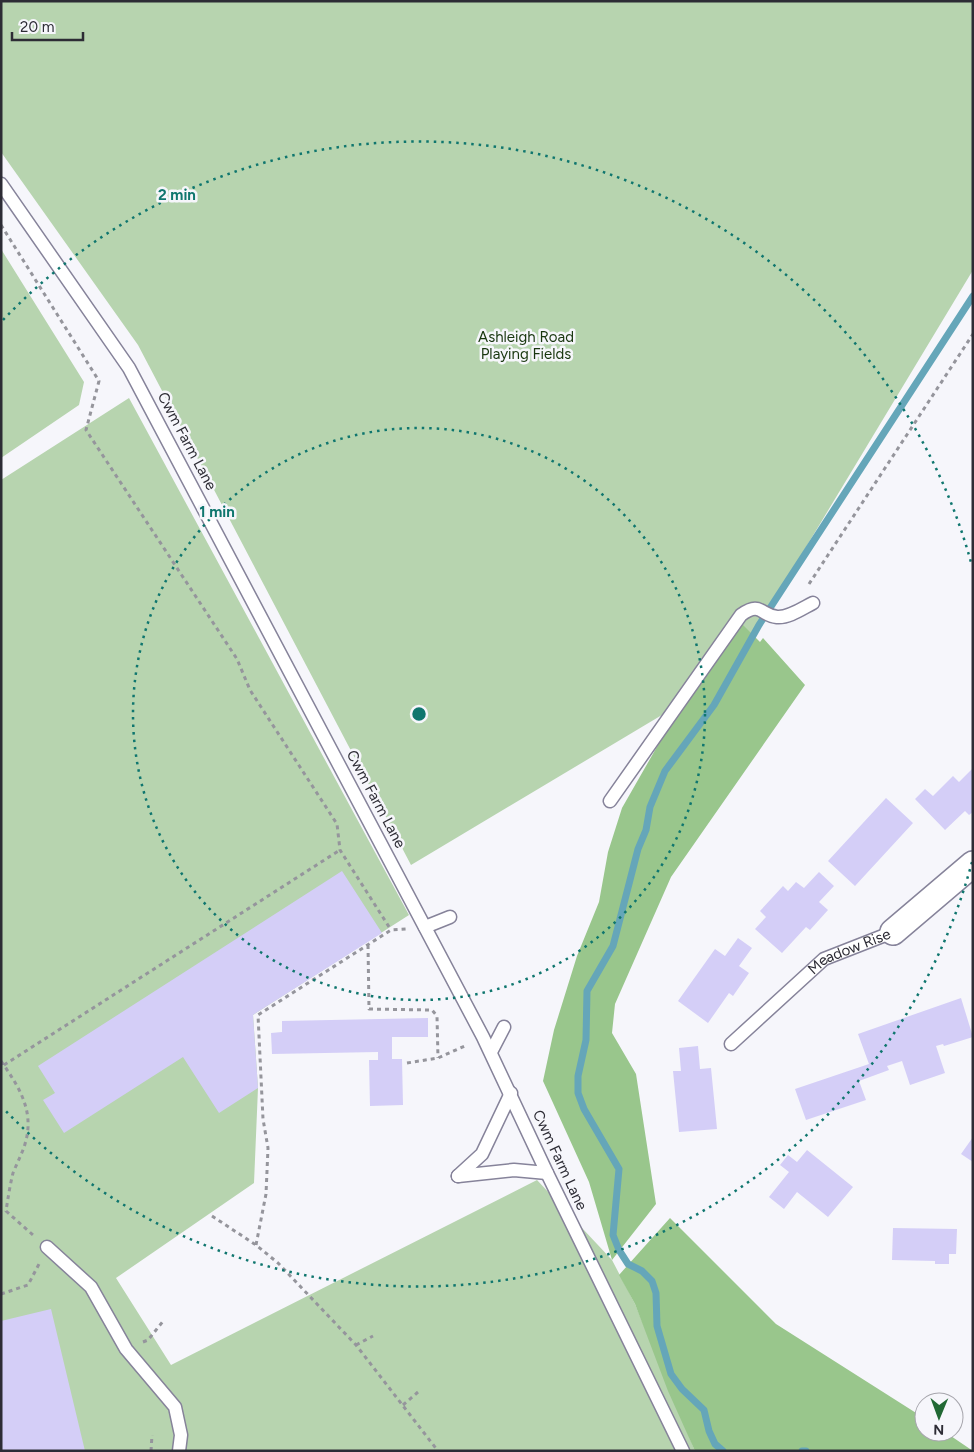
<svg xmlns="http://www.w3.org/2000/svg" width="974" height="1452" font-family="Figtree,sans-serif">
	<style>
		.green { fill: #b7d4af }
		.forest { fill: #99c68c }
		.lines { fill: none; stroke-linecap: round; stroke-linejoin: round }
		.stream { stroke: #65a6b9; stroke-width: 7 }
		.building { fill: #d4cef7 }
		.lane-casing { stroke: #86839a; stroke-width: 15 }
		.street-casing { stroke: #86839a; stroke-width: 28 }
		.path { stroke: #95959c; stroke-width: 3; stroke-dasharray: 4 4; stroke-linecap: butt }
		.lane { stroke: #fff; stroke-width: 12 }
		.street { stroke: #fff; stroke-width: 25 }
		.ring { fill: none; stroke: #0f766e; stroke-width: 2.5; stroke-dasharray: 2.5 5 }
		.labels { text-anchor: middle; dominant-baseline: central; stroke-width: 5; stroke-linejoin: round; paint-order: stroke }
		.park-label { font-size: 15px; fill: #18360e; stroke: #f6f6fb }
		.street-label { font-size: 15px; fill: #2d2c35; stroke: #f6f6fb }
		.centre { fill: #0f766e; stroke: #f6f6fb; stroke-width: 2.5 }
		.ring-label { font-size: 15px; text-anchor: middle; font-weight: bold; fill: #0f766e; stroke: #f6f6fb; stroke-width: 5; stroke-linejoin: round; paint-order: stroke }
	</style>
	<rect width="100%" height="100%" fill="#f6f6fb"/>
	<path class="green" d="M1 1H973V270L759 625 682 703 411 865 138 345 1 152Z
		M1 249 84 382 79 405 1 458Z
		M129 398 409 915 253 1015 258 1088 254 1183 116 1278 171 1365 537 1180 612 1260 635 1304 695 1451H1V480Z"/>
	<path class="forest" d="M736 618 760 642 763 638 805 685 671 877 615 1004 612 1033 636 1074 656 1204 612 1260 589 1182 543 1081 554 1030 577 956 599 902 608 852 622 808 682 703Z
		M670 1218 776 1324 924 1418V1432H945L973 1451H695L668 1391 635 1304 619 1275Z"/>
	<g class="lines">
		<path class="stream" d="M723 1451 715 1444 709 1431 704 1410 682 1389 671 1374 657 1326 656 1293 652 1281 642 1271 628 1264 619 1250 613 1235 619 1169 584 1109 578 1093V1076L586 1040 587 991 613 946 638 849 646 830 650 807 665 771 714 705 759 625 973 296
			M802 1451H806"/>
	</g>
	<path class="building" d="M973 768V812L969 815 965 811 945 830 915 799 925 789 933 796 953 776 959 782Z
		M886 798 913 823 855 886 828 861Z
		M342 871 382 933 253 1015 258 1088 219 1113 183 1057 64 1133 43 1100 55 1093 38 1066Z
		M819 872 834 886 819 902 828 910 810 930 806 927 782 953 755 929 766 917 760 911 783 886 788 891 796 882 804 888Z
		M738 938 752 948 739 966 749 973 733 996 729 993 708 1023 678 1001 715 949 725 956Z
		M961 998 973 1037 944 1046 943 1044 936 1046 945 1073 910 1085 902 1061 887 1066 889 1070 859 1081 866 1100 806 1120 795 1089 869 1064 858 1034Z
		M428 1018V1037H392V1059H402L403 1105 370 1106 369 1060H378V1052L272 1054 271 1033 282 1032V1021Z
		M698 1046 700 1069 711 1068 717 1129 679 1132 673 1071H681L679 1048Z
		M973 1137V1162L961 1154Z
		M807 1150 853 1187 828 1217 797 1192 784 1209 769 1197 789 1172 780 1165 788 1155 797 1162Z
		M893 1228 957 1229 956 1254H949V1264H935V1261L892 1260Z
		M51 1309 85 1451H1V1321Z"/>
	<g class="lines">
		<defs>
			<g id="lane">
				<path d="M1 184 129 368 483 1037 547 1173 683 1451"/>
				<path d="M610 801 741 615C761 601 760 615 777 617 789 618 803 608 813 603"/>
				<path d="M425 927 450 917"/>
				<path id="s1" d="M731 1044 824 959 893 932"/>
				<path d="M491 1052 504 1027"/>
				<path d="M458 1176 482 1154 511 1093"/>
				<path d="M458 1176 514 1170 547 1173"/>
				<path d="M47 1247 91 1287 126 1349 175 1407 181 1435 179 1451"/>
			</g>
			<path id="street" d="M893 932 973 864"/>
		</defs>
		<use href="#lane" class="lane-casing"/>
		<use href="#street" class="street-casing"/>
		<path class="path" d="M1 225 99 381 86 430 237 659 250 690 337 824 340 850 391 930
			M809 584 973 334
			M368 945 369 1009 432 1010 437 1016 438 1058
			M1 1061C19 1087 35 1111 25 1144 22 1154 17 1163 13 1173 10 1185 8 1198 6 1211L33 1235
			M407 1063 438 1058 467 1045
			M4 1065 340 850
			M212 1216 256 1245 278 1263 356 1345 438 1451
			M256 1245 266 1194 268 1148 263 1119 258 1015 391 930 407 929
			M1 1294 28 1285 39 1264
			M143 1342 148 1340 164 1320
			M356 1345 373 1336
			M403 1405 418 1392
			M151 1451 152 1435"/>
		<use href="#lane" class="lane"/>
		<use href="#street" class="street"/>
	</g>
	<g class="ring">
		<circle cx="419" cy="714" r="286"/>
		<path d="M972 862A573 573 0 0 1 3 1108M3 320A573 573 0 0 1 972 566"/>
	</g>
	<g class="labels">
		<g class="park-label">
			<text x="526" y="337">Ashleigh Road<tspan x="526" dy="17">Playing Fields</tspan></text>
		</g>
		<g class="street-label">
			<text transform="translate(187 441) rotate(62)">Cwm Farm Lane</text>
			<text transform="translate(376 799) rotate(62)">Cwm Farm Lane</text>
			<text stroke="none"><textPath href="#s1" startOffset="152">Meadow Rise</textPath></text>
			<text transform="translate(560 1160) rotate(65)">Cwm Farm Lane</text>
		</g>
	</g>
	<circle cx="419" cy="714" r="8" class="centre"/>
	<g class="ring-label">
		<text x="177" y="200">2 min</text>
		<text x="217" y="517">1 min</text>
	</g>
	<rect width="974" height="1452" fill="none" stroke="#2d2c35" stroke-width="5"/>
	<g transform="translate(939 1417) rotate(181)"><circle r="24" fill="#f6f6fb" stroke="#a6a5ac"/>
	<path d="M0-4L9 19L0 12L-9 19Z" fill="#216834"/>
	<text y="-8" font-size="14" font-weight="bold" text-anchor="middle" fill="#2d2c35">N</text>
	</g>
	<path d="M12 32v8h71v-8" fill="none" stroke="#2d2c35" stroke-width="2.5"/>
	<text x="20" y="32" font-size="15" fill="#2d2c35" stroke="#f6f6fb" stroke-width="4" paint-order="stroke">20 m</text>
</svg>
